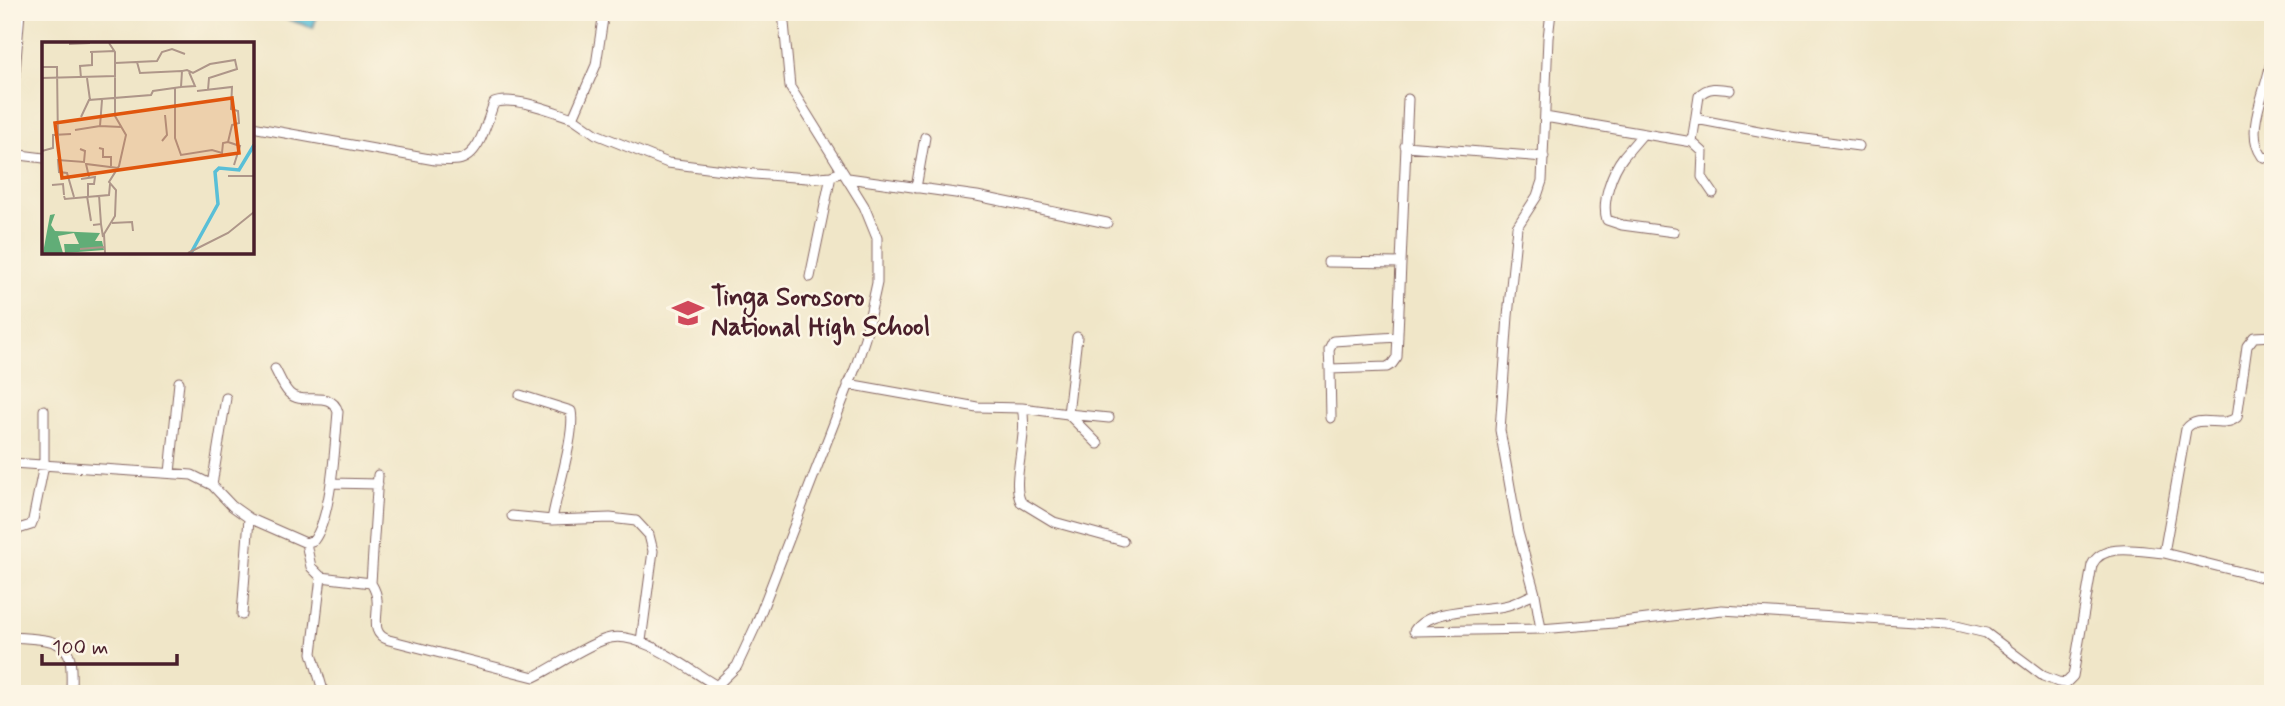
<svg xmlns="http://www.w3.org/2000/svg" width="2285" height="706" font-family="Mynerve,sans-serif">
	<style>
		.water { fill: #59bfd7; stroke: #526f81; stroke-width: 2 }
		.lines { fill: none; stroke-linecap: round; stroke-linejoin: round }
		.street-casing { stroke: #846562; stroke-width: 11 }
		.street { stroke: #fff; stroke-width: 9 }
		.labels { text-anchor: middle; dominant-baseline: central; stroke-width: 5; stroke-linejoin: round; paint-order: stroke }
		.poi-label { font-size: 26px; font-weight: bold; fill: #4a1f2b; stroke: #fcf5e5; text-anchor: start }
		.inset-river { fill: none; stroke: #59bfd7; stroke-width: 3.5 }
		.inset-road { fill: none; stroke: #ae9689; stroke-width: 2 }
		.view { fill: #e0560e; fill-opacity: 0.15; stroke: #e0560e; stroke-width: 3.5 }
		.inset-edge { fill: none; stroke: #4a1f2b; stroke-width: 3.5 }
	</style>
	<rect width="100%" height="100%" fill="#fcf5e5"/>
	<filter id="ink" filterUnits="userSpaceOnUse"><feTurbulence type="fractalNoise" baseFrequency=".0143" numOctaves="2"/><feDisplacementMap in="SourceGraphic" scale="14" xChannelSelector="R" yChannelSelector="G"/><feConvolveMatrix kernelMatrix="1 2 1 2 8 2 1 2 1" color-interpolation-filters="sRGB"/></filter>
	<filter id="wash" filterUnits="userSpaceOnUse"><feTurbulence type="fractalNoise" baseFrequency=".00686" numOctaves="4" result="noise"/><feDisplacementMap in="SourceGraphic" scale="28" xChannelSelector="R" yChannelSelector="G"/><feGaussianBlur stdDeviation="1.57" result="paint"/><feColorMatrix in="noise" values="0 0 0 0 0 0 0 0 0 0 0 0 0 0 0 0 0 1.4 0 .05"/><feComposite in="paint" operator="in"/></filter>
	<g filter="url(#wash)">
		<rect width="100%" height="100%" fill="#f0e6c8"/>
		<path class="water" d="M279 12H318L313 28 278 16Z"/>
	</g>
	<g filter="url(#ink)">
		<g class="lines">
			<defs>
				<path id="street" d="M604 12 596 65 573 118 596 134 668 163 754 174 807 178 831 176 842 172
					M1551 12 1548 38 1542 181 1537 196 1517 227 1508 316 1500 430 1518 532 1535 594 1541 629 1614 623 1722 610 1948 624 1986 633 2043 676 2058 682 2066 683 2073 676 2092 565C2103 541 2143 552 2164 553
					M1978 15V12
					M2273 38C2272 48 2272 60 2269 71 2264 95 2245 133 2262 156L2273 160
					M12 108 20 12
					M1545 117 1692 142 1703 152 1702 177 1713 193
					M1696 119 1790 137 1859 146
					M252 127 435 160C442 160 451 161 458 160 480 157 487 120 494 103 513 95 554 112 573 118
					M1642 135C1636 142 1630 149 1624 156 1612 171 1601 202 1607 220L1622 225 1674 232
					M1692 142 1699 96C1707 86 1719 88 1730 90
					M1405 146 1544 157
					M12 154 44 158
					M848 178 977 196 1107 223
					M916 188 925 137
					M1328 262 1401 263
					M810 277 831 176
					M2273 336 2254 337 2247 346 2237 417C2222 430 2199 412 2186 429L2164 553 2273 580
					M1077 337 1068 414 1109 418
					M1330 369 1329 349 1333 341 1398 337
					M848 384 977 407 1022 408 1068 414 1098 444
					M520 395 571 411C576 433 556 495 552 520L610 518 636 521 649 535 653 551 641 641
					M1022 408C1029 436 1010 482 1021 502L1054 522 1123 541
					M1331 418 1330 369 1387 367 1392 364 1397 357 1408 99
					M12 463 192 475 212 485 232 506 249 518 306 543 314 540C332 516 335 443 338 412 331 388 302 407 289 393 283 387 279 376 275 369
					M170 473 179 382
					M331 483 378 484
					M212 485 226 398
					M512 516 552 520
					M12 531 31 525 33 520 44 465V410
					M306 543 311 567 321 577
					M371 583 378 475
					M1535 594C1524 598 1515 604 1504 606 1479 611 1429 608 1414 631L1541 629
					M242 615 249 518
					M12 637C30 639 67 636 70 660 72 671 71 683 71 694
					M324 694 312 653 321 577 371 583C374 588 377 594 377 600 379 616 369 634 389 640L534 677C559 665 580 648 606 639 638 628 689 670 717 686
					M708 694 737 666 756 625 856 366 865 338 877 283V238L864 206 790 87 783 12
					M2272 694 2273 693"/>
			</defs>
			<use href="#street" class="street-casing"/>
			<use href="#street" class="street"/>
		</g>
	</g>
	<defs>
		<symbol id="school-bare" viewBox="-9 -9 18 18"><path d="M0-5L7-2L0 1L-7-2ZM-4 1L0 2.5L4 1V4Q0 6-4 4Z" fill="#d1495b" stroke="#fcf5e5" stroke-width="2.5" paint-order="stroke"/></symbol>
	</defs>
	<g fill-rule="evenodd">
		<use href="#school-bare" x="666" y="291" width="44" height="44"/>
	</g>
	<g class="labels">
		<g class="poi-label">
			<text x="711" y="298">Tinga Sorosoro<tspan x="711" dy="30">National High School</tspan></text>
		</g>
	</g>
	<g transform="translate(42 42)">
		<rect width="212" height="212" fill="#f0e6c8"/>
		<path d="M13 172 9 183 13 189 58 191 53 199H60L62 208 23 211 22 202H37L32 191 16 194 21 211H1L8 173Z" fill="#61ad77"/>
		<path class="inset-river" d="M149 211 176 162 173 130 177 126 197 128 212 103"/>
		<path class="inset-road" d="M27 2 48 1M48 10 73 9M95 20 98 31 140 29M73 21 115 19 120 10 130 7 143 12M0 25H15L16 102M147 30 153 44 139 45 140 29 145 28 151 31 168 22 193 18 195 27 167 36 166 48M0 36 74 34M39 36 38 24 50 23V10M45 36 48 58M133 46V96L139 113 170 108 180 111 181 101 186 100M155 49 190 45 189 67 196 69 197 81 190 83 186 100 198 104 192 123M60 58 58 84 80 85M39 75 47 58 109 53 111 49 139 45M33 88 58 84M120 99 125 93 123 73M57 106 61 107V115H69V124M0 109 11 106V93L29 92M186 134H212M47 135 44 122 76 126M39 137 53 135 52 142H46V154M10 143 21 142 22 153M57 153 59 182M22 154 23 157 67 153 68 142M45 154 49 179M32 155 25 131 17 130 16 118 42 120 43 109 38 107M70 181 90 180 91 189M51 183 59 182 61 195M38 207 62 205M63 211 62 192 73 174 74 148 67 140 77 124 84 93 73 74V10L67 1M146 211 186 191 212 170"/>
		<path class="view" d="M190 56 197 111 20 136 13 81Z"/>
		<rect width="212" height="212" class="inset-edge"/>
	</g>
	<rect width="2285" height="706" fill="none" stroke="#fcf5e5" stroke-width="42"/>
	<path d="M42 654v10h135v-10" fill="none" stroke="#4a1f2b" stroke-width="3.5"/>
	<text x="52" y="654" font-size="21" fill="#4a1f2b" stroke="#fcf5e5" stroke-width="5" paint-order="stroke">100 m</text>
</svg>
